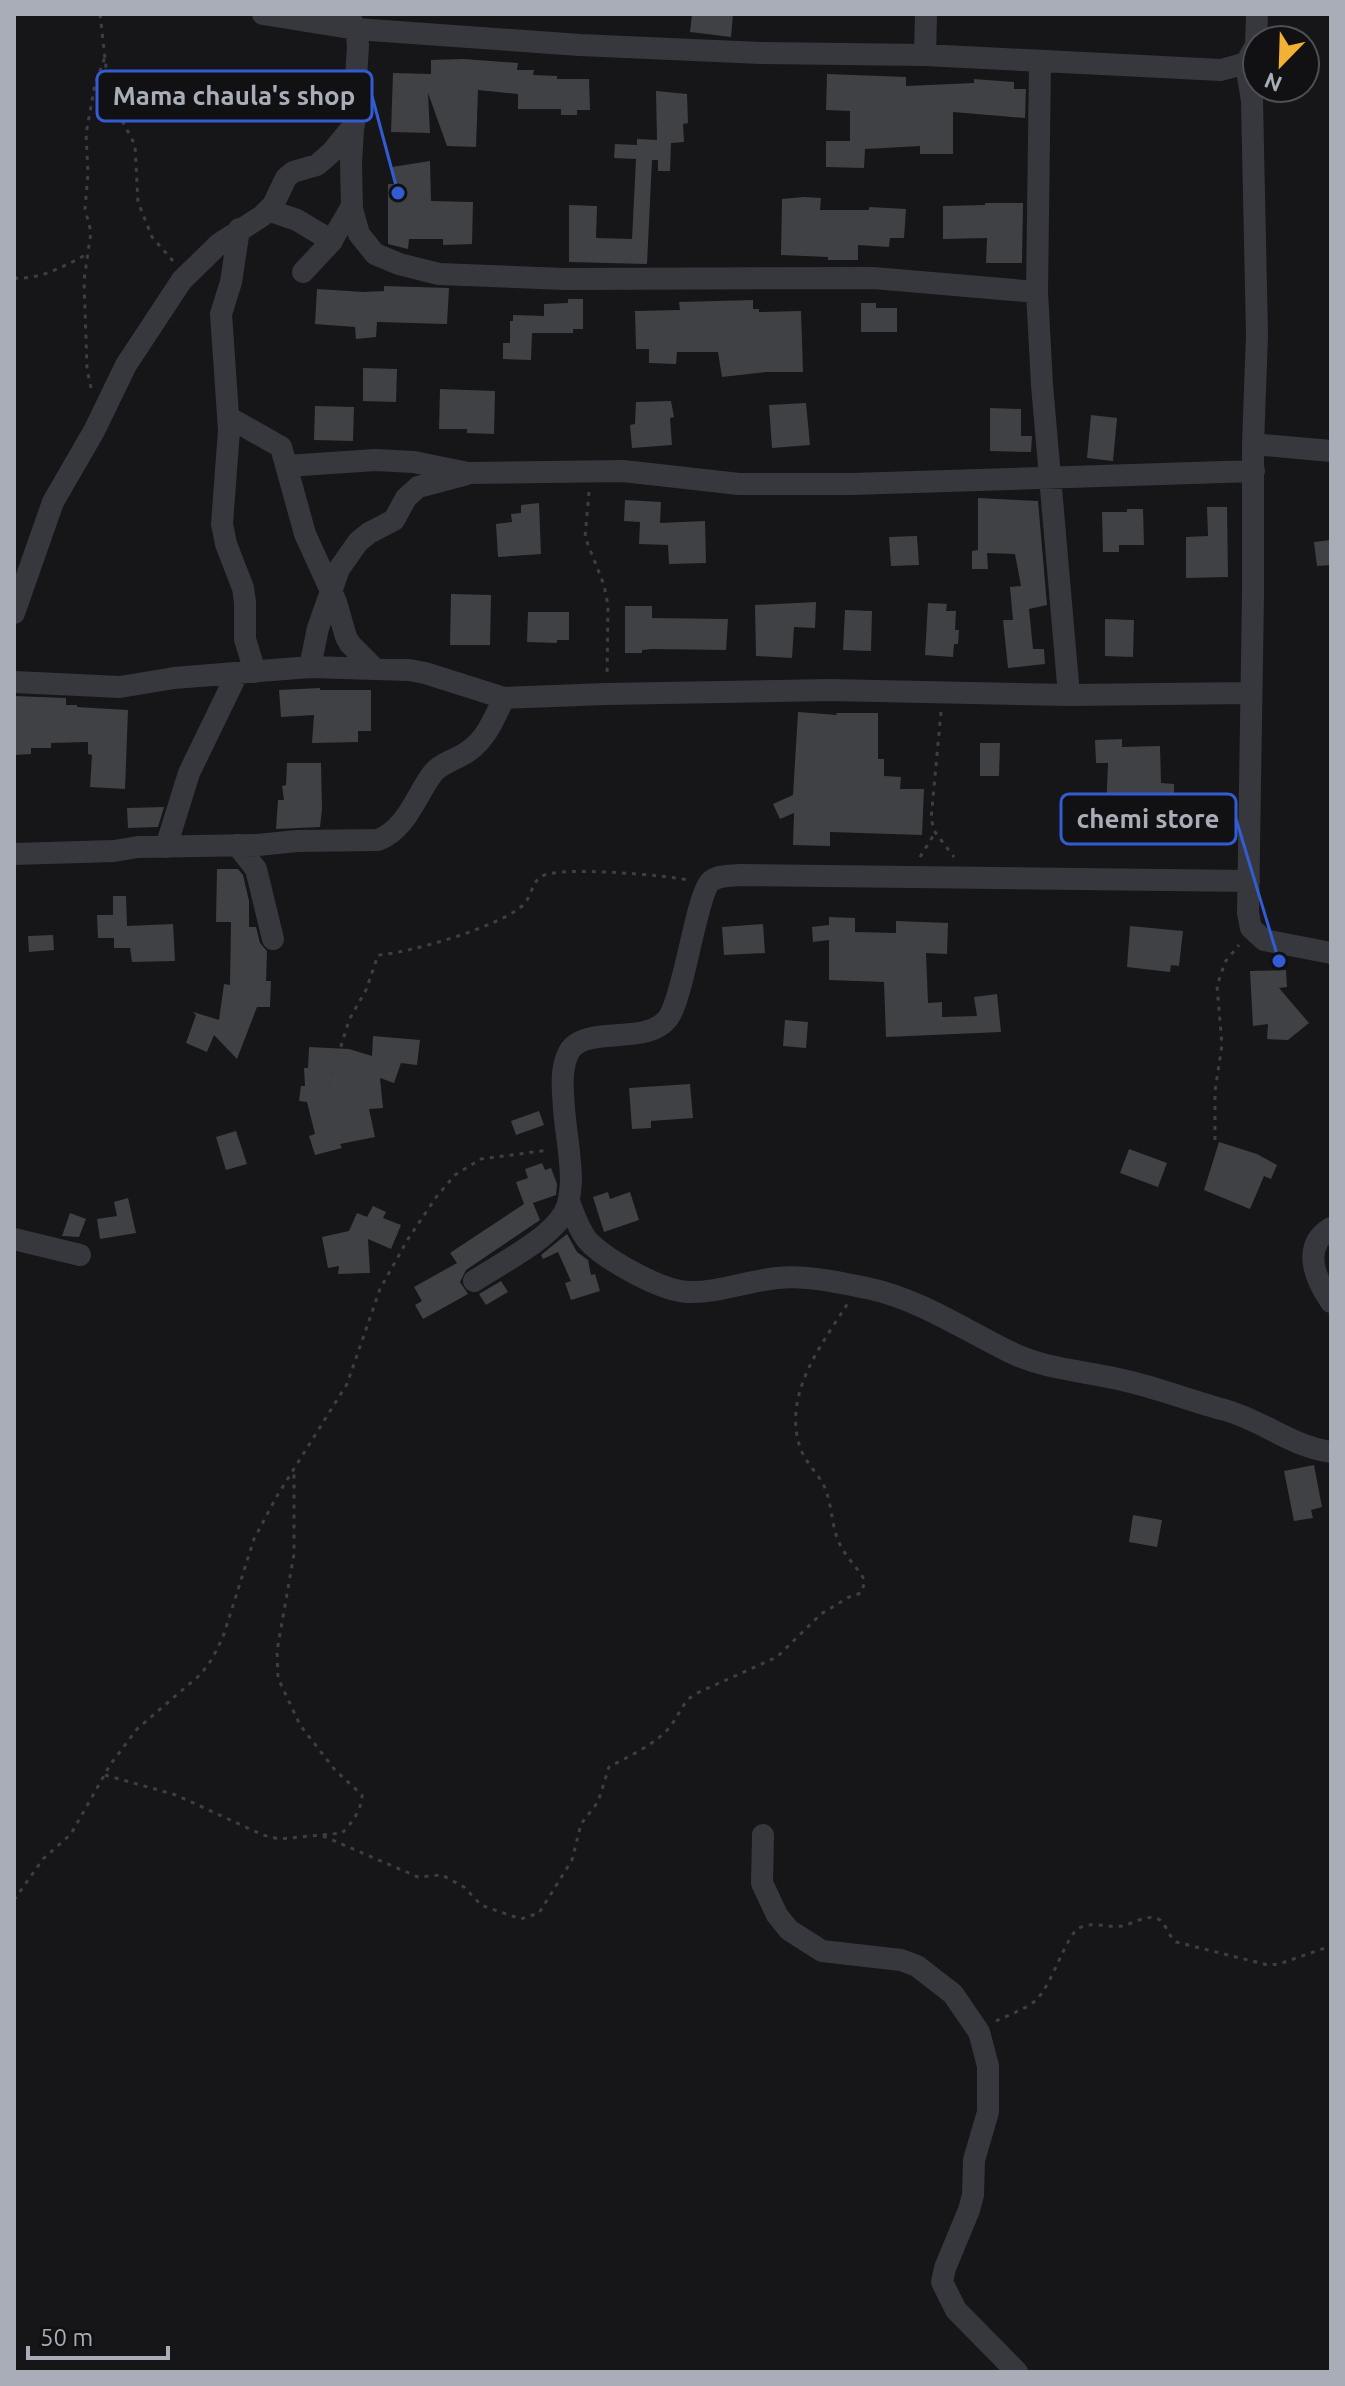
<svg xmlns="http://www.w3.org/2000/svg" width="1345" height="2386" font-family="Ubuntu,sans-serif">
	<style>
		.building { fill: #404145 }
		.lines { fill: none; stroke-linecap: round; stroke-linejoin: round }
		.path { stroke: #3d3f44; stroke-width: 3; stroke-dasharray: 4 6; stroke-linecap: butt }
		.street { stroke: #37383d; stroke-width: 22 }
		.leader { fill: none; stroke: #325cd3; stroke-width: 3 }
		.callout-dot { fill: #325cd3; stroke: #111113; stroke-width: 3 }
		.callout { fill: #111113; stroke: #325cd3; stroke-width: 3 }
		.callout-label { font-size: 26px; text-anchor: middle; font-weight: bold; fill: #a8adb8 }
	</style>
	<rect width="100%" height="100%" fill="#161618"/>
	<path class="building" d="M692 14H733L731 37 690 32Z
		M464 59 518 63 517 70H534L533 75 557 76V79H589L590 110H577V115H561V109H518V94L478 90 476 147 447 146 428 93 430 133 391 132 393 73 431 74V60Z
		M827 74 906 77V86L974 83V79L1014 82V89H1026L1025 118 953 112V154H920V146L865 149 864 168 826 167V141H850V111L826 110Z
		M656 91 687 94 688 123 683 124 684 142 671 143 670 171H658V160H652L647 264 569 262V205L597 206 596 238 632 239 636 159 614 158 615 144 637 145V139L657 140Z
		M430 161 431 201 473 202 472 244 443 245V239H409L408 249 388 244V184H394L392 167Z
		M804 197 821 198 820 210H869V207L906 209 904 238H890L889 247 858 245V260H828V257L781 255 782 199Z
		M985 203H1023L1022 263H986L987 238 943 239V206L985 205Z
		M384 286 449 288 447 324 377 322 376 337 356 339 355 327 315 324 317 289 364 292 384 291Z
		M568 299H583V329H573V333H532L531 360 503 359V343H510V321H513V315L544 316V304L568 303Z
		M753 300V309H759V312L801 311 803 372H766L722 377 718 352H677L676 364 649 363V349H636L635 311 680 310 679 302Z
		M861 303H876V308H897V332H861Z
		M363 368 397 369 396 402 363 401Z
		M440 389 495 391 494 434 467 433V429H439Z
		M671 401 674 417 670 418 672 445 632 448 630 425 635 424 636 402Z
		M806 403 810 445 772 448 769 405Z
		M315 406 354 407 353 441 314 440Z
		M990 408 1021 409V436H1032L1031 452 990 451Z
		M1091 415 1117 418 1113 461 1087 458Z
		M978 498 1038 501 1047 605 1029 609 1033 649H1044L1045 664 1008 668 1003 620H1013L1010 587 1021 586 1015 554 987 553 988 569H972V551L978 550Z
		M625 500 661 502 660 523 705 521 706 563 669 564 668 545 639 544 640 522 624 521Z
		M539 503 541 554 498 557 496 524 512 522 511 514 521 513V505Z
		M1207 507H1227L1228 577 1186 578V537L1208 536Z
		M1127 509H1143L1144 545H1119V552H1103L1102 512H1127Z
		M917 536 919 565 891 566 889 537Z
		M1331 540V565L1317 566 1314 542Z
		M451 594 491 595 490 645H450Z
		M816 602 815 628 794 627 792 658 756 656 755 605Z
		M928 603 947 604 946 611H956L955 630H959L958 644H954L953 657 925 655Z
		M625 606H652V618L728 619 726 650 652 649 642 650V653H625Z
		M845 610 872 611 871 651 843 650Z
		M528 612H569V640H557V643L527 642Z
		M1105 619 1134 620 1133 657 1105 656Z
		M320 688V690H371V731H358V742L312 743 314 715 281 717 279 690Z
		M14 696 66 698V705H77V707L128 710 125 789 90 787 92 755 88 754V742L51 743V748H31V754L14 755Z
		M798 712 837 715 836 713H878V759H884V776L901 777 900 789H924L922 835 830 832V846L793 845 794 813 780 819 773 804 793 795Z
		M1122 739V747L1160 746 1161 783 1174 784V823H1210V845L1186 844V838L1105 834 1108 763H1096L1095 740Z
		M980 743H1000L999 776H980Z
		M287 763H321L322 809 320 827 276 829 278 800H284L282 786 286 785Z
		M164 807 158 827 128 828 127 808Z
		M217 869H238L243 875 249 901V927H256L260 943 267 951 266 981H271L270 1007H257L237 1059 214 1035 207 1052 186 1043 196 1015 193 1012 219 1020 224 984 230 985 231 922H216Z
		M113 896H126L127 926 173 924 175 961 132 962 130 948H114V938H98L97 915H113Z
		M829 917 855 918V932L896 933V921L948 923 947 954 926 953 928 1003 942 1002V1017L977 1016 974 997 997 994 1001 1032 886 1037 884 982 829 980V940L813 942 812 927 829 925Z
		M763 924 765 953 724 955 722 927Z
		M1130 926 1183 931 1179 966 1171 965 1170 972 1127 967Z
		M53 935 54 950 29 952 28 936Z
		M1286 970 1287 987 1279 988 1309 1023 1288 1040 1267 1039 1268 1024 1253 1026 1250 971Z
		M785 1020 808 1022 806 1048 783 1046Z
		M373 1036 420 1040 417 1065 401 1063 394 1083 380 1078 383 1108 369 1109 375 1137 340 1144 342 1148 315 1155 309 1136 315 1134 307 1102 299 1101 301 1086H305L304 1068H308L309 1047 349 1049 372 1056Z
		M690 1084 693 1118 651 1121V1128L632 1129 629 1088Z
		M539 1111 544 1125 516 1135 511 1121Z
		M236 1131 247 1164 226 1170 216 1137Z
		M1219 1142 1257 1154 1277 1165 1271 1179 1264 1176 1250 1209 1204 1190Z
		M1129 1149 1167 1163 1158 1187 1120 1173Z
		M542 1163 545 1170 551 1168 557 1184 556 1195 533 1203 540 1220 466 1270 460 1282 468 1294 423 1319 415 1305 422 1301 414 1287 457 1263 450 1253 524 1204 516 1182 528 1178 525 1169Z
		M608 1192 610 1199 630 1192 639 1220 604 1232 593 1197Z
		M128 1198 136 1233 100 1239 97 1219 117 1216 114 1202Z
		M373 1206 386 1212 383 1218 401 1225 391 1249 368 1239 370 1273 338 1274 339 1266 328 1268 322 1237 349 1231 357 1213 367 1217Z
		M70 1213 86 1219 79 1237 62 1236Z
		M567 1234 577 1252 588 1260 591 1275 595 1274 600 1291 571 1300 565 1283 571 1281 558 1252 543 1259 541 1255Z
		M501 1281 508 1292 486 1305 479 1294Z
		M1314 1465 1322 1507 1311 1510 1313 1518 1294 1521 1284 1471Z
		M1133 1515 1162 1520 1157 1547 1129 1542Z"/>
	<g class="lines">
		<path class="path" d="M100 14 106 67 116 109 135 145 138 202 152 237 173 261
			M14 278C40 280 67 265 89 253
			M91 388 87 369 84 280 91 232 85 209 88 173 86 134 95 84 105 57
			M589 492 585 537 604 585 608 605 607 676
			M941 712 931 819 935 832 954 857
			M920 857 935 833
			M329 1085 349 1020 366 990 378 955C410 953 498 927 522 906 532 898 531 882 542 876 560 866 664 875 688 880
			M1215 1140V1091L1222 1045 1217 986 1225 962 1239 945
			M105 1775 176 1795 263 1835 279 1839 342 1833C352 1823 362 1809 362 1795L335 1770 300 1725 278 1678 277 1651 294 1554V1471
			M323 1836 418 1877 442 1875 464 1887 481 1905 489 1908 521 1919 539 1913 572 1860 581 1824 598 1802 609 1767C629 1756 659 1743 672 1724 680 1713 683 1702 695 1694L777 1657 821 1614 849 1597 861 1593 865 1581C857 1566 844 1556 838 1540 831 1523 832 1503 824 1486 817 1472 803 1460 799 1444 784 1392 822 1344 848 1303
			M14 1900 43 1859 71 1834 110 1765 137 1729 201 1674 212 1659 223 1637 254 1539 277 1496 347 1384 380 1289 408 1239 437 1196 455 1175 481 1159 549 1150
			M996 2021C1008 2015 1024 2010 1035 2001 1052 1986 1066 1935 1079 1928 1092 1921 1108 1928 1122 1926 1133 1924 1146 1914 1158 1919 1165 1921 1168 1936 1176 1942L1268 1965 1279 1964 1331 1946"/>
		<path class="street" d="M263 14 356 29 580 45 761 53 925 55 1221 70 1246 63 1256 45 1257 14
			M350 18 356 29 358 45 351 163 352 209 359 234 375 254 399 264 439 274 564 279 873 278 1037 292
			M925 55 926 14
			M1040 62 1037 292 1042 385 1069 695
			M1246 63 1252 101 1257 335 1253 444V595L1248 913 1251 928 1264 940 1331 953
			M268 210 297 220 332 241
			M239 229 231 282 221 314 229 430 222 524 226 544 243 588 245 602V639L255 672
			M303 272 331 242 352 206
			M228 417 281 447 305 534 336 602 346 637 350 644 375 669
			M1253 444 1331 451
			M287 466 375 460 414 462 468 473 623 471 739 484H852L1254 471
			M14 613 53 502 94 431 126 365 182 280 219 244 262 216 273 205 286 178 293 172 317 165 332 152 354 125
			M310 667 318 628 339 569 358 542 369 533 394 520 406 498 418 487 467 474
			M14 682 120 687 174 678 310 667 409 670 425 673 504 698 606 694 830 690 1069 695 1250 693
			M237 845 256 869 273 939
			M166 847 189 773 237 674
			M14 854 114 851 138 847 258 845 297 841 378 840C407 829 416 795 433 773 442 762 459 759 470 750 487 738 495 716 504 698
			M569 1202C575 1216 580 1234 591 1244 610 1262 662 1291 688 1292 718 1293 747 1281 777 1278 807 1275 837 1282 867 1288 919 1299 963 1329 1010 1352 1046 1370 1088 1371 1127 1381 1160 1389 1192 1401 1225 1410 1264 1421 1288 1445 1331 1452
			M1331 1228C1301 1246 1315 1279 1331 1302
			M14 1239 80 1255
			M474 1281C498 1265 552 1238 565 1211 570 1203 570 1191 571 1182 571 1157 566 1133 564 1109 563 1091 560 1071 568 1054 582 1022 651 1049 670 1015 685 989 697 893 711 881 719 875 730 876 740 875L1249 881
			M763 1835 762 1883 777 1915 789 1930 822 1951 901 1960 917 1966 953 1994 979 2032 988 2066V2112L974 2160 973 2195 969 2210 945 2268 942 2282 956 2310 1017 2372"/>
	</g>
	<path class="leader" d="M398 193L372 96M1279 961L1236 819"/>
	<g class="callout-dot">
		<circle cx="398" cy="193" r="8"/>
		<circle cx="1279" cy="961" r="8"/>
	</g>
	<g class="callout">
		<rect x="97" y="71" width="275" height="50" rx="8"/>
		<rect x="1061" y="794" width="175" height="50" rx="8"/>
	</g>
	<g class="callout-label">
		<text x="234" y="105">Mama chaula's shop</text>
		<text x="1148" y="828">chemi store</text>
	</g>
	<rect width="1345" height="2386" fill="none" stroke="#a8adb8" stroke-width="32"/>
	<g transform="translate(1281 64) rotate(203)"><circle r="38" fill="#111113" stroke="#4d4f55" stroke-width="2"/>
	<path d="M0-6L14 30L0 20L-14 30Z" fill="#f2b134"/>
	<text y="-12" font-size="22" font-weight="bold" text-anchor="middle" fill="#a8adb8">N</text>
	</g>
	<path d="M28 2346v12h140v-12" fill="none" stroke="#a8adb8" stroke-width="4"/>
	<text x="40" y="2346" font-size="24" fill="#a8adb8" stroke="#111113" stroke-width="6" paint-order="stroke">50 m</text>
</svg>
